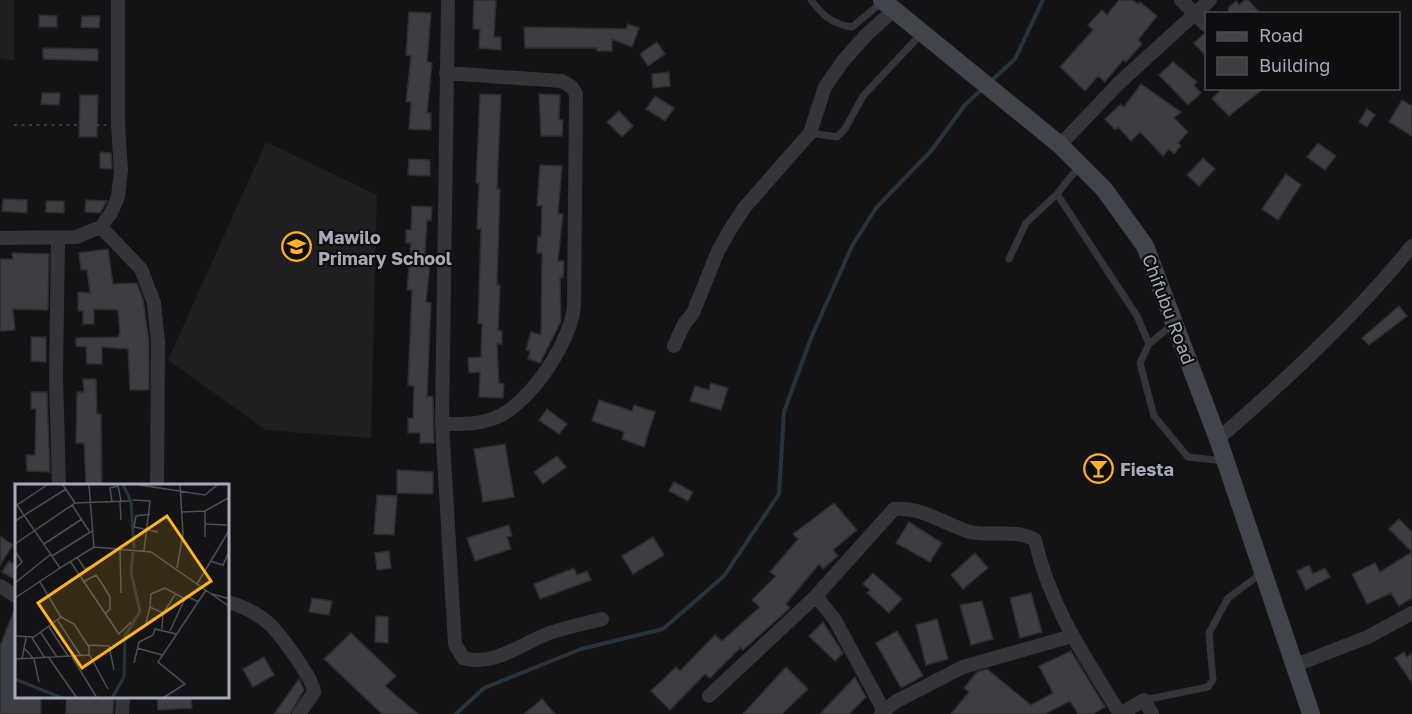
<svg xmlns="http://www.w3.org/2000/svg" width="1412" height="714" font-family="'Golos Text',sans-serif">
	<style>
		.built { fill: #1f1f22 }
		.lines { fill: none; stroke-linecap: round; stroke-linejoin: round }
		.stream { stroke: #28323a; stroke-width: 4 }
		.building { fill: #3d3e43; stroke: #2d2d31; stroke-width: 1.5 }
		.path { stroke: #3a3c42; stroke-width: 2; stroke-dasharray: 3 4.5; stroke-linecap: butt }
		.service { stroke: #34353a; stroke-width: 7 }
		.minor { stroke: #34353a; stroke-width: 14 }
		.secondary { stroke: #42444b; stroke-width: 18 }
		.labels { text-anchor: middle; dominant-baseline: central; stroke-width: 4.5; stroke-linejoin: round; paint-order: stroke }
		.poi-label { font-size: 18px; font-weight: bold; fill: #a4aab7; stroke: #0e0e10; text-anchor: start }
		.street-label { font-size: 18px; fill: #a4aab7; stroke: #0e0e10 }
		.inset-river { fill: none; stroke: #28323a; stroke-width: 3 }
		.inset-road { fill: none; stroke: #4d4f56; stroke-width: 1.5 }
		.view { fill: #ffb321; fill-opacity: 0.15; stroke: #ffb321; stroke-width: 3 }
		.inset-edge { fill: none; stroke: #a4aab7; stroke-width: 3 }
	</style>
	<rect width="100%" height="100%" fill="#131315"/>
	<path class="built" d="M0 0H14V61L0 58Z
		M266 142 377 195 371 438 266 430 168 360Z"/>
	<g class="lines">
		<path class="stream" d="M991 81 1015 59 1043 0
			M456 714 484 688 581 649 663 629 724 576 779 494 784 412 811 338 852 246 876 208 931 151 965 105 983 88"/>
	</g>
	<path class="building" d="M474 0H496L494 37H501V50L479 48 480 29H473Z
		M1119 0H1133L1138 4 1140 2 1157 16 1138 40 1142 44 1126 62 1123 60 1105 82 1098 76 1085 91 1060 67 1093 30 1088 25 1102 10 1107 15Z
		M1245 0H1248L1261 14H1230L1228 8 1236 1 1239 5Z
		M409 12 431 13 427 62 432 63 427 113H431V130L409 129 411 102H406L411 56 406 55Z
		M39 15 57 16V27H39Z
		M82 16H100L99 28 81 27Z
		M628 24 639 28 632 47 612 39V51H597V48H525L524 27 626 29Z
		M1204 34H1206V56L1194 43Z
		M657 42 665 54 648 66 640 54Z
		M43 48 98 49V61L43 59Z
		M1173 62 1197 82 1194 85 1201 93 1188 105 1159 75Z
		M669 72 670 86 653 88 652 74Z
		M1141 84 1181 112 1174 118 1188 132 1178 143 1181 146 1174 154 1169 149 1163 156 1140 132 1131 141 1118 127 1115 130 1105 119 1121 104 1124 107Z
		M1222 88H1264L1229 116 1212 99Z
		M42 93H60L59 105 41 104Z
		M480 94 501 95 497 189H500L497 285H500L498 330 502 331V344H497L499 383 504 384 503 398 479 397 480 372 469 373 468 358 481 357 482 324 478 323 481 229H477L479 183H476Z
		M539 94 560 95 559 120H563L562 136H541Z
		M80 95H98L97 137H79Z
		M655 96 674 108 665 121 646 109Z
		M1402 100 1412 106V136L1389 122Z
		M1367 109 1375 115 1367 127 1359 122Z
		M619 111 633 126 622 137 607 122Z
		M1318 143 1336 156 1325 170 1307 157Z
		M100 152 111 153 112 169 100 168Z
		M1203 158 1215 169 1199 186 1187 175Z
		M409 159 430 160V176L408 175Z
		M540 165 562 166 558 214H563L558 261H564L563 278H560L561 321 540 363 528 359 530 351 526 350 531 332 541 335 542 253H537L538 236 541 237 542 206H537Z
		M1286 174 1301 185 1278 220 1262 209Z
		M3 199 27 200V213L2 211Z
		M86 200 107 201 100 213 85 212Z
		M46 201H64V213L46 212Z
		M412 206 432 207 431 221 427 220 425 254 431 255 426 302 431 303 427 396 433 397 434 443H420V433H408V418H413L414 386 408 385 412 290H407L411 243H406V230H411Z
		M108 249 113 284 137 283 143 299 149 342V390H130L128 349 102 347V364H87L86 347 76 346V338L118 337 120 333 118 310 94 309V324H83V311H78V292L90 293 87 270H81L79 253Z
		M12 253 49 254 48 310 13 309 15 330 0 331V259H13Z
		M1399 306 1407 316 1369 345 1362 338Z
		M31 337H46V362L31 361Z
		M83 379H96L97 414H101L102 484H86L84 443H76L77 392H84Z
		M711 383 728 388 721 410 690 401 695 386 709 390Z
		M31 392H47L50 472 27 471 26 455H35L36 409H31Z
		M599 400 632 411 634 405 655 412 644 447 622 439 624 432 592 421Z
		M547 409 567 424 559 434 539 420Z
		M505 444 514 497 483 502 474 449Z
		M557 456 566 467 543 484 534 472Z
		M397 470 433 472V494L397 493Z
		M674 482 693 492 688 501 669 491Z
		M377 495 397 496 394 535 374 534Z
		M834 503 857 530 833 550 838 556 823 569 819 564 786 604 790 608 743 650 741 647 710 678 705 674 670 710 651 691 676 667 680 671 715 635 722 641 760 607 752 600 776 576 770 572 798 539 793 534Z
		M1399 519 1412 532V598L1399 606 1391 593 1367 604 1352 574 1375 563 1380 572 1412 552 1389 529Z
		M909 522 942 543 930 562 896 543Z
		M509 525 512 536 507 537 511 549 475 561 467 538Z
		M0 536 13 545 0 565Z
		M653 537 664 555 633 574 622 556Z
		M389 551 391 568 377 570 375 553Z
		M975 553 988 568 963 589 951 575Z
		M9 561 16 565V580L2 572Z
		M1309 565 1313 574 1325 568 1330 577 1306 590 1297 571Z
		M574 568 577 575 587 571 591 580 540 599 534 584Z
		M873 573 902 599 889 613 867 593 870 590 863 584Z
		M1031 593 1042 632 1020 638 1010 598Z
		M312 598 332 601 329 615 309 612Z
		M982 601 993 639 971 645 960 605Z
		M16 605V698H41V714H0V646Z
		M376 616 388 617V643L375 642Z
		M937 619 948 659 926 665 916 625Z
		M823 622 843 653 835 661 809 636Z
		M897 631 923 676 901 688 876 643Z
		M351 633 396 676 385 686 418 714H382L324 659Z
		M1071 651 1105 707 1093 714H1078L1070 701 1045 714H951L969 692 964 688 977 672 987 669 1031 705 1053 693 1039 666Z
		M1404 652 1407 657 1412 653V683L1395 658Z
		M264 657 274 675 253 687 243 669Z
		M786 667 808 689 782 714H743Z
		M855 677 866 697 849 714H820Z
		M299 679 304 690 290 714H274Z
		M66 698H114L113 714H66Z
		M157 698H191L192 708 158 710Z
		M542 699 555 714H524Z"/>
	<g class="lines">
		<path class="path" d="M14 125H106"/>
		<path class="service" d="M811 0C823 16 832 24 852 27L882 2
			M810 133 837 137 845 129 863 96 922 33
			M1057 194 1137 316 1149 344
			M1009 259 1026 223 1057 194 1080 165
			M1172 325 1149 344 1140 363 1154 416 1188 457 1224 461
			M1144 700 1208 687 1213 680 1209 633 1228 598 1262 573"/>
		<path class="minor" d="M448 0 442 424 455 644 463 658C493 667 521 644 547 634 565 627 584 624 602 619
			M1181 0 1206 25
			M1060 145 1119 83 1210 0
			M101 227 141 269 154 303 158 342 157 486
			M0 238 76 237 101 227 111 213 118 197 121 170 118 125V0
			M58 239 56 378 59 486
			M674 346 684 324 693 313 718 251 731 228 745 207 810 133 825 87 843 61 866 35 895 9
			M442 424C461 424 480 425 497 417 530 403 571 342 574 306L576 94 572 87 562 81 446 73
			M1218 439C1287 379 1354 317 1412 246
			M0 586 16 596
			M816 596 894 509C922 506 943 524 970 532 991 537 1016 528 1035 540 1051 609 1084 655 1120 714
			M228 602C266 613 278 631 299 662 305 672 312 680 314 692L299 714
			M1293 666 1368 637 1412 613
			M709 696 816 596 835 620 884 711
			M122 714 123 698
			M881 714 895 702 963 667 1072 636
			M1120 714 1144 700 1152 714"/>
		<path class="secondary" d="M882 0 1060 145 1104 189 1145 246 1218 439 1311 714"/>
	</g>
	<defs>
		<symbol id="school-ring" viewBox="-11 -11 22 22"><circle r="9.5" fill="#0e0e10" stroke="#ffb321" stroke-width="1.5"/><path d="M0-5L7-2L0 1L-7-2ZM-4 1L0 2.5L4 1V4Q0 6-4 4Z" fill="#ffb321"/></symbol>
		<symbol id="bar-ring" viewBox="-11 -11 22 22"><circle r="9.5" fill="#0e0e10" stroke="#ffb321" stroke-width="1.5"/><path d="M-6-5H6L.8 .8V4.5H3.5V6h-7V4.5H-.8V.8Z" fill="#ffb321"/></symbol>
	</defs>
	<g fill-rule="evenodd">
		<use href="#school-ring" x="280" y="230" width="33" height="33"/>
		<use href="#bar-ring" x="1082" y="452" width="33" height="33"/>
	</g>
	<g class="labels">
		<g class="poi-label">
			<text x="318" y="237">Mawilo<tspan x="318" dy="21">Primary School</tspan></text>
			<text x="1120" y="469">Fiesta</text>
		</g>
		<g class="street-label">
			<text transform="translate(1169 309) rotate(69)">Chifubu Road</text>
		</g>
	</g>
	<g transform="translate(15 484)">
		<rect width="214" height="214" fill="#131315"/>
		<path class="inset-river" d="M108 1 116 17 119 64M0 195 47 214M97 214 109 193 110 152 125 127 116 89 118 68"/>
		<path class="inset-road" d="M48 1 60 19M74 1 79 63M125 1 190 11 202 1M118 16 135 17 129 67M0 18 45 84 79 63 136 68 215 123M97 18 95 4 103 2 106 17M105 18 106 36M2 21 32 1M57 21 74 47M190 27 215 13M166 28 190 27V53M135 30 121 32 119 43 143 48M0 37 51 5M190 40 212 41M0 60 60 19 115 17M29 60 67 35M105 65 106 109M0 67 7 78 0 85M37 72 77 47M62 73 70 85 77 82M55 77 104 150 116 138M195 77 208 81 215 65M162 84 168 50 165 1M68 98 81 91 86 98 95 113V125L90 130M0 99 36 70M182 100 215 45M197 110 215 115M0 114 45 84M135 123 136 110 150 104 170 115M43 137 66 172M131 139 135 123 148 129M34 143 53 172M147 145 148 129 160 111M155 147 171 112 184 118M26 149 42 173M0 152 19 153 46 133 25 98M17 154 30 174M73 161 94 162 99 186M9 164 19 175 24 198M122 164 147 171M74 170 93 205M57 173 82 214M34 174 62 214M0 175 74 171V163L59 140 46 133M7 175 11 154M119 179 124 158 138 151 140 145 161 150M148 214 170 200 143 178 191 106"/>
		<path class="view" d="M152 32 196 97 67 184 23 119Z"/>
		<rect width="214" height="214" class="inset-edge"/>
	</g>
	<rect x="1205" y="12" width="195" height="78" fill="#0e0e10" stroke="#4a4c53" stroke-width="1.5"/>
	<rect x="1217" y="32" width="30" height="9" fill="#42444b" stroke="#4a4c53" stroke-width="1.5"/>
	<text x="1259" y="42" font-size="18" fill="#a4aab7">Road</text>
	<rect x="1217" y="57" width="30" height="18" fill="#3d3e43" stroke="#4a4c53" stroke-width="1.5"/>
	<text x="1259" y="72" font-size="18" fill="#a4aab7">Building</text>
</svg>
